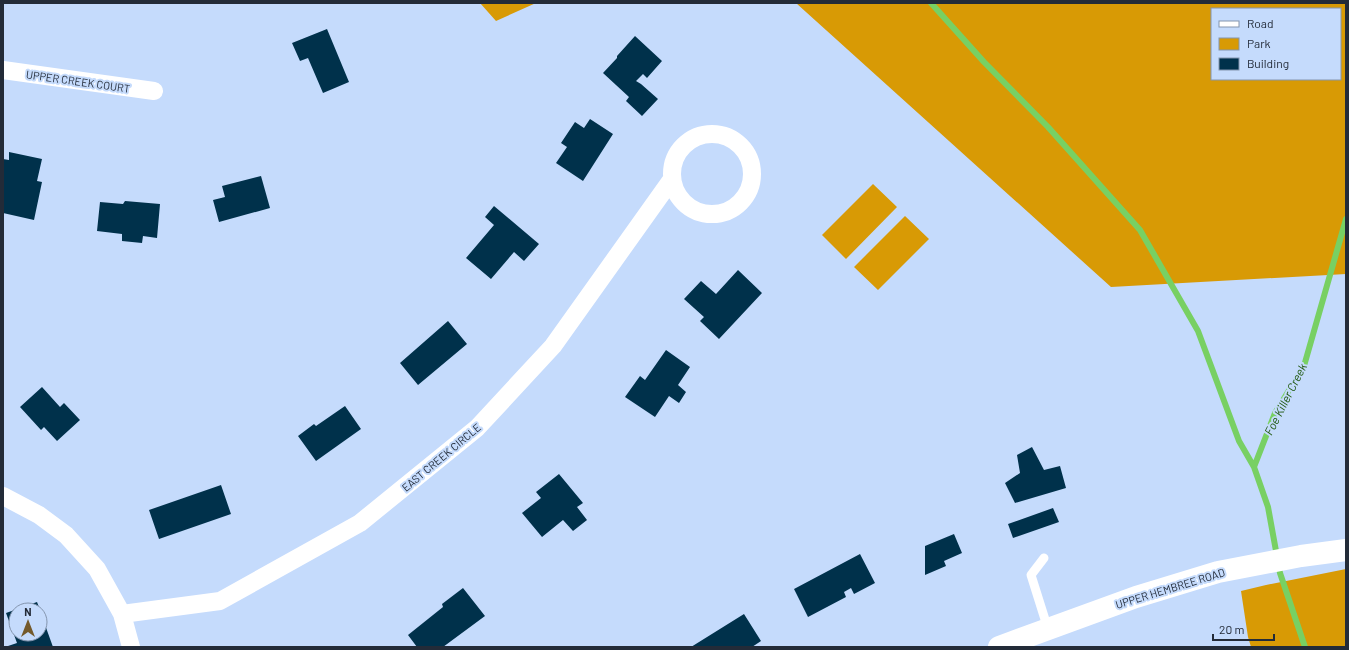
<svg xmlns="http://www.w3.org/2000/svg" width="1349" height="650" font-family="Barlow,sans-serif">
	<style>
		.green { fill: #d89a05; fill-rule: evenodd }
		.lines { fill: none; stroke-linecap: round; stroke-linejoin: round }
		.stream { stroke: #78d063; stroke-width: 6 }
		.building { fill: #00314b }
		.service { stroke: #fff; stroke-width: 9 }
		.minor { stroke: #fff; stroke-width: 18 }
		.tertiary { stroke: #fff; stroke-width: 22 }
		.labels { text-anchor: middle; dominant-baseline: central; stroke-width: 4; stroke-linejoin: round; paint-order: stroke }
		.street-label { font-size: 11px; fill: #232b38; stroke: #c5dbfc }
		.water-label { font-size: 12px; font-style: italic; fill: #1f580e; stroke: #c5dbfc }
	</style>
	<rect width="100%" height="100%" fill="#c5dbfc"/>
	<path class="green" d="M480 3H536L496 21Z
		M796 3H1346V274L1111 287ZM1212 9H1340V79H1212Z
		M873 184 897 207 846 259 822 235Z
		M905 216 929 239 878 290 854 267Z
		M1346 569V647H1251L1248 637 1241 591 1266 585Z"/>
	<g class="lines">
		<path class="stream" d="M931 3 984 62 1048 127 1140 230 1198 331 1239 441 1254 467 1268 507 1280 573 1305 647
			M1254 467 1275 413 1304 366 1346 219"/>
	</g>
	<path class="building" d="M327 29 349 82 323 93 308 58 300 61 292 43Z
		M635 36 662 61 647 78 643 74 636 81 641 84 658 99 642 116 626 101 629 97 603 73 617 58V56Z
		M590 119 613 134 583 181 556 163 567 147 561 143 575 122 584 128Z
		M9 152 42 159 37 181 42 182 34 220 3 213V159L9 160Z
		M261 176 270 208 219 222 213 200 225 197 222 186Z
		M125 201 160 204 157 238 143 236 142 243 122 241V234L97 231 100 202 123 204Z
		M494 206 539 244 524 261 514 252 491 279 466 258 494 225 485 217Z
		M738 270 762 293 719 339 700 321 704 317 684 299 701 281 716 294Z
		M448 321 467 344 418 385 400 363Z
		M666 350 690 367 678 385 686 392 679 403 669 396 655 417 625 397 640 376 645 380Z
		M42 387 60 407 64 403 80 420 57 441 44 427 41 430 20 407Z
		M345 406 361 429 316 461 298 436 314 424 316 426Z
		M1032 447 1044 470 1060 466 1066 488 1015 503 1005 483 1020 473 1017 455Z
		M559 474 583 503 577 507 587 520 573 531 563 520 542 537 522 513 541 498 536 492Z
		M221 485 231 514 159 539 149 510Z
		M1053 508 1059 522 1013 538 1008 524Z
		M954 534 962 553 944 561 946 566 925 575V546Z
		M860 554 875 583 854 594 851 588 844 592 846 597 808 617 794 589Z
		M463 588 485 616 443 647H417L408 635 443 607 442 604Z
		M37 602 40 610H16V634H40V611L53 647H5L17 643 6 613Z
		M744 614 761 641 752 647H691Z"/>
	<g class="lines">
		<path class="service" d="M1044 558 1031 575 1048 629"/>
		<path class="minor" d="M3 70 154 91
			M672 174a40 40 0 1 1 80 0a40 40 0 1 1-80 0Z
			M3 496 39 515 66 535 97 569 122 614 131 647
			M122 614 220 601 360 523 477 428 553 346 672 179"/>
		<path class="tertiary" d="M999 647 1136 597 1218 572 1301 556 1346 550"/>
	</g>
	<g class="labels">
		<g class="street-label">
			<text transform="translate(78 81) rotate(8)">UPPER CREEK COURT</text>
			<text transform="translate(441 457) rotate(-40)">EAST CREEK CIRCLE</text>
			<text transform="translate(1170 588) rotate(-17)">UPPER HEMBREE ROAD</text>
		</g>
		<g class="water-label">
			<text transform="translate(1285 399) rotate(-63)">Foe Killer Creek</text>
		</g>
	</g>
	<rect width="1349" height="650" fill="none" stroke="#232b38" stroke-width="8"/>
	<rect x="1211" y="8" width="130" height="72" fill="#c5dbfc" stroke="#8495ae"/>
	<rect x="1219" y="21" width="20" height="6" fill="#ffffff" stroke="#8495ae"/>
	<text x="1247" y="28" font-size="12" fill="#232b38">Road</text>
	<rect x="1219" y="38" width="20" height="12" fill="#d89a05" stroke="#8495ae"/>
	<text x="1247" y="48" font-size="12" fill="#232b38">Park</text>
	<rect x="1219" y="58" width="20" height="12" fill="#00314b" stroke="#8495ae"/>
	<text x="1247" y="68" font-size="12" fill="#232b38">Building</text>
	<g transform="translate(28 622)"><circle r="19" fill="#c5dbfc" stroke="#8495ae"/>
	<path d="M0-3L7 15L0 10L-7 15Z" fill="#745a2c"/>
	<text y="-6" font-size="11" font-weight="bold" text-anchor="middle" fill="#232b38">N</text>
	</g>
	<path d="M1213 634v6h61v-6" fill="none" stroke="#232b38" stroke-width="2"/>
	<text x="1219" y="634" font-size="12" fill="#232b38" stroke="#c5dbfc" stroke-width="3" paint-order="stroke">20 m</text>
</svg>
